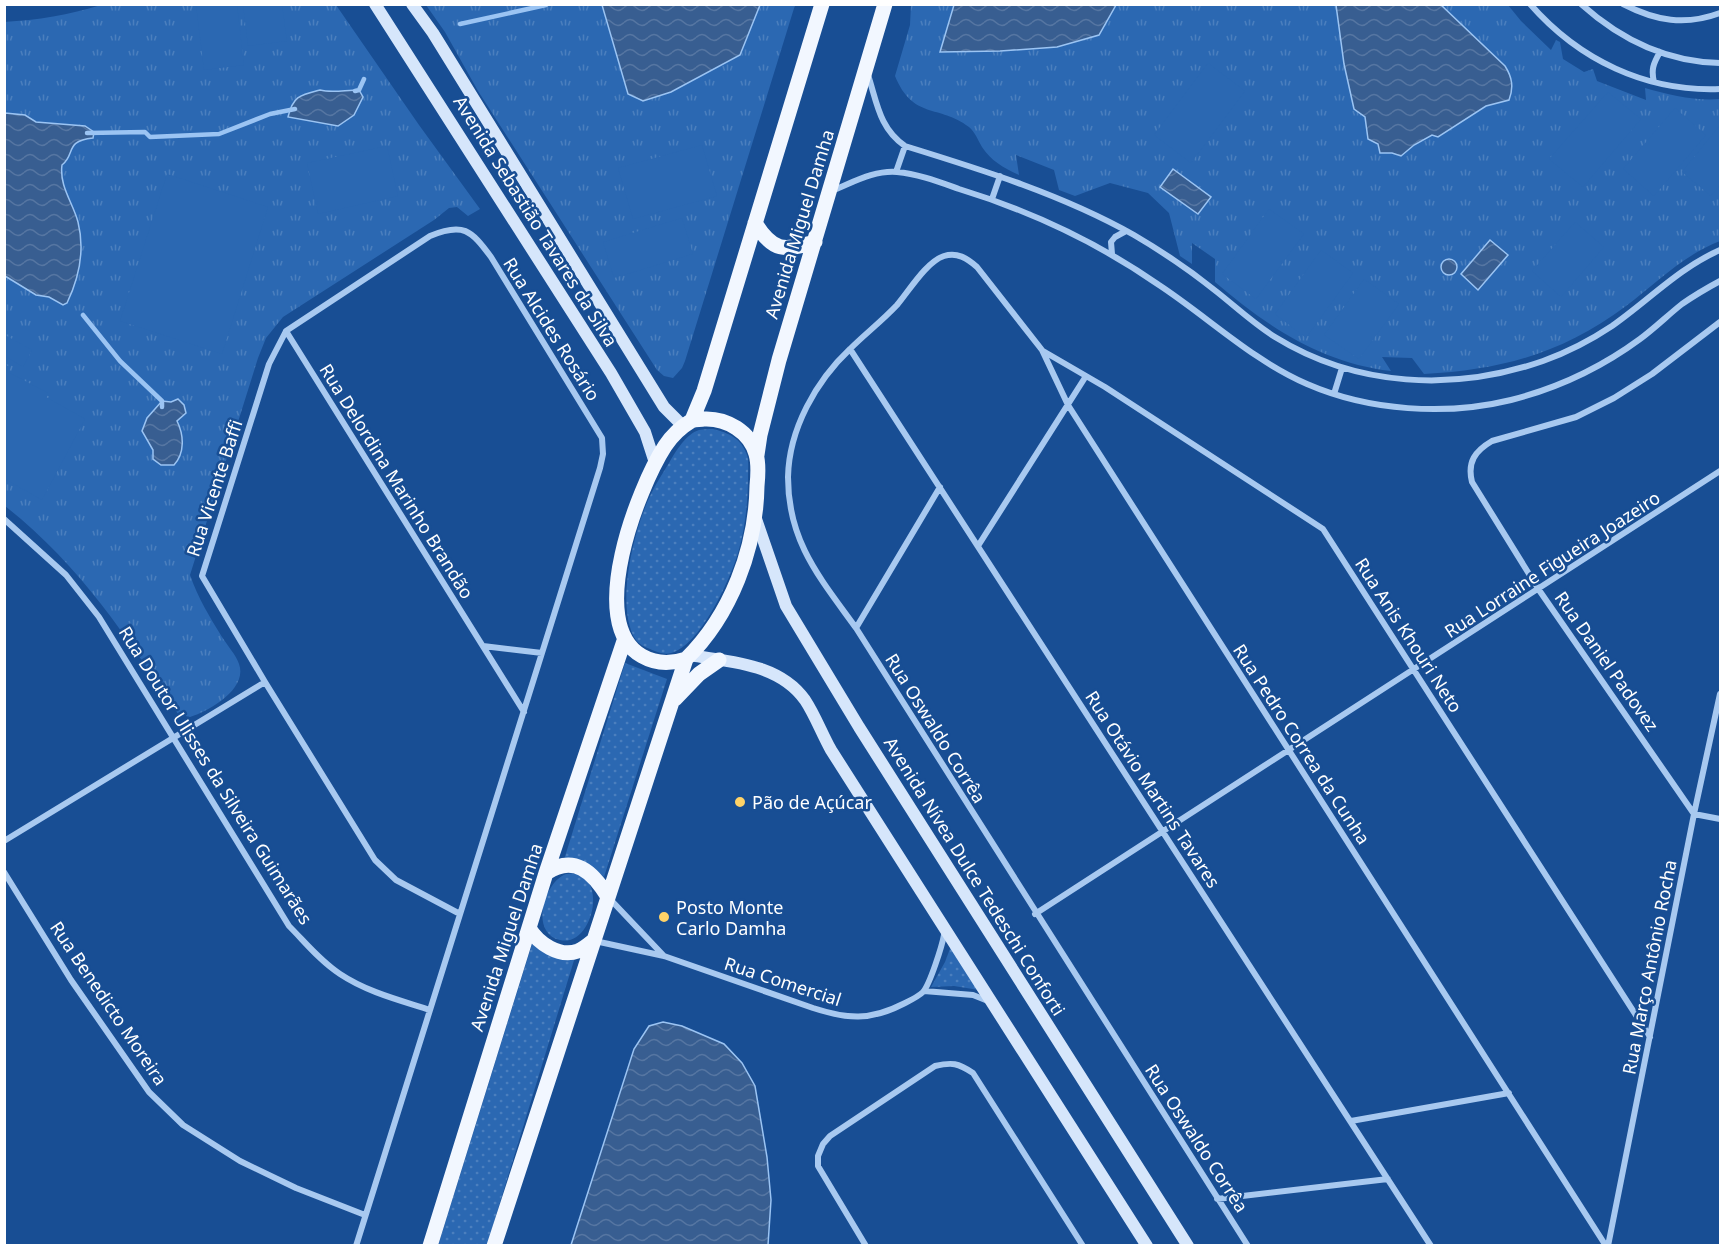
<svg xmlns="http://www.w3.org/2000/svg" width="1725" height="1250" font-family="'Noto Sans',sans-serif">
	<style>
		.grass { fill: url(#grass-dots) }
		.park { fill: url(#park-tufts) }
		.pitch { fill: #2b68b2 }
		.water { fill: url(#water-waves); stroke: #9bc4f3; stroke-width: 1.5 }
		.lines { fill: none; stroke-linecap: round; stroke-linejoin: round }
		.stream { stroke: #9bc4f3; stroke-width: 4.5 }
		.street { stroke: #a8c9f0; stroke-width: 6 }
		.secondary { stroke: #d6e6fb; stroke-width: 12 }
		.primary { stroke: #f2f7ff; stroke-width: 15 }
		.poi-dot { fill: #ffd368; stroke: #184e94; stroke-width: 2 }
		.labels { text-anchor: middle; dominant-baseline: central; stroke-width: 5; stroke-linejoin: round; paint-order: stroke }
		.street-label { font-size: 18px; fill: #fff; stroke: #184e94 }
		.poi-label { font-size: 18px; fill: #fff; stroke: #184e94; text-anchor: start }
	</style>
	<defs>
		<pattern id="grass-dots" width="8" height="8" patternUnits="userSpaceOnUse" patternTransform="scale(1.5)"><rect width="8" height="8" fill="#2b68b2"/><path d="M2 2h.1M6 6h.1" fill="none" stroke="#4b7fbe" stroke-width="1.8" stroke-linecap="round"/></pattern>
		<pattern id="park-tufts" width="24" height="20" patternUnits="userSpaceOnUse" patternTransform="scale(1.5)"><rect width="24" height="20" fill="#2b68b2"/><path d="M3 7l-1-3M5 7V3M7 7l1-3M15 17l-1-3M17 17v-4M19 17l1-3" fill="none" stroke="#4b7fbe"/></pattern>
		<pattern id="water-waves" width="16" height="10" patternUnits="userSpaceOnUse" patternTransform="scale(1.5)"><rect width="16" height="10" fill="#385e91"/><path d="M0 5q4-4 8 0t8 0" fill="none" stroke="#5676a2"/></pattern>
	</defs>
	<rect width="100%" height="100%" fill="#184e94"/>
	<path class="grass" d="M713 429C729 433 741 438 747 455 749 461 748 470 748 477 748 503 745 529 738 553 730 580 700 646 671 653 664 655 657 652 650 649 638 645 633 638 630 627 619 592 635 526 651 494 656 483 663 473 669 463 676 451 686 434 699 430 703 429 709 429 713 429Z
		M625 663 667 679 604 877C592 865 579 864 563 863Z
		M566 874C610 866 595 948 560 940 529 933 544 882 566 874Z
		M533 941 575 957 487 1245 438 1246Z
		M951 946 979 990 954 986 931 987 945 962Z"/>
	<path class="park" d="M101 5H336L419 125 480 209 468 216 457 207 449 208 434 220 283 317 266 338 258 358 190 575C199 600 208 614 222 637 227 645 236 655 239 664 248 689 209 711 190 717L178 714C126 636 80 565 5 506L4 22C38 20 69 15 101 5Z
		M426 5H795L685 361 682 368 673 378 664 376 657 370 478 91 445 32Z
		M911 5H1508L1521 21 1551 50 1556 40 1560 42 1563 59 1584 72 1593 69 1597 81 1646 100 1645 88C1669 95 1695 101 1720 99V241C1682 256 1658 282 1626 306 1563 353 1502 370 1424 374L1412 358 1382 357 1391 371C1322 363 1266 326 1215 282V259L1192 243V264L1180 256 1169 213 1148 193 1110 183 1075 196 1059 190 1054 170 1016 155 1019 175C1004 168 991 161 982 147 978 140 975 132 969 127 939 104 913 120 895 76L910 25Z"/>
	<path class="pitch" d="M196 5H237L244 65 204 70Z
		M243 5H282L287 41 248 46Z
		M1208 63 1245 91 1191 163 1154 135Z
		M1608 92 1641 119 1583 187 1549 159Z
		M1675 108 1706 135 1654 196 1623 169Z
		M1720 125V185L1711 196 1682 172Z
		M702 145 717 196 633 219 618 168Z
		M387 146 398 196 318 214 307 163Z
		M167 174 268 207 222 354 120 321Z
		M1269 209 1304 234 1256 299 1222 274Z
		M682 218 693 254 614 278 603 242Z
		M1575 222 1604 247 1561 297 1532 271Z
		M1321 250 1353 273 1306 338 1275 314Z
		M1364 279 1399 304 1359 359 1324 335Z
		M5 335 32 350 23 367 5 356Z
		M4 364 10 367 8 372 48 393 46 397 85 419 42 500 5 479Z"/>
	<path class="water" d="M602 5V4L760 5 740 55 671 92 643 101 628 94Z
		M954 5V4L1116 5 1099 35 1057 47 1000 51 940 52Z
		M1336 5H1441L1505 66C1512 77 1514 87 1509 100L1486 106 1438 137 1432 135 1414 145 1401 156 1392 153H1380L1378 144 1368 139 1365 117 1354 109 1344 64Z
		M320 90C332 93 345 90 359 90L363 97 354 115 338 126 288 117C293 96 300 95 320 90Z
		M5 113 25 115 36 122 85 126 94 132 93 138C64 141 76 154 62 165 59 186 73 203 78 222 85 250 79 278 67 303L63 305 49 297 36 295 5 276Z
		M1173 169 1211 197 1198 214 1160 187Z
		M1490 240 1508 255 1478 290 1461 274Z
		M1441 267a8 8 0 1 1 16 0a8 8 0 1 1-16 0Z
		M178 399 184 405 186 413 177 421C184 435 185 453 174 465H161L153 459V450L142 431 147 418 162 401 171 402Z
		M663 1022 682 1026 724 1044 742 1063 755 1086 767 1157 771 1200 768 1245H571L634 1049 649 1026Z"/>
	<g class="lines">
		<path class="stream" d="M460 24 546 5
			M355 91 359 90 364 79
			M87 133 145 132 150 137 219 134 270 114 295 109
			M83 315 120 361 162 401V407"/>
		<path class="street" d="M1530 4C1579 60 1646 92 1720 89
			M1581 4C1620 39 1667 62 1720 63
			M1623 4C1656 21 1685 26 1720 13
			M868 75C877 102 879 128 905 146 983 170 1063 195 1134 235 1163 252 1191 271 1217 292 1236 307 1254 324 1275 337 1356 387 1454 392 1543 361 1568 352 1591 340 1612 326 1649 300 1679 268 1720 250
			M1654 82C1651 70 1653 64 1660 52
			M896 172 905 146
			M831 191C852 183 874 170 897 172 918 174 939 182 959 189 1031 211 1097 242 1159 285 1209 318 1252 360 1307 384 1369 411 1446 416 1511 400 1558 388 1602 367 1640 339 1655 328 1668 315 1682 304 1695 295 1707 288 1720 281
			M992 199 1000 176
			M1112 254 1111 242 1115 237 1126 231
			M1720 322 1652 374 1614 398 1576 417 1492 441C1475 451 1467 462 1472 482L1539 590 1694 814 1720 819
			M286 331 524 712
			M850 349 1431 1246
			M1043 351 1105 387 1323 529 1650 1037
			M1334 394 1342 368
			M4 519 66 575 99 617 289 926C305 942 320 961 340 974 367 992 399 1000 430 1010
			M978 546 1086 376
			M856 628 940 487
			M483 646 542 653
			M4 841 265 682
			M4 872 71 980 149 1092 183 1125 240 1161 296 1188 365 1215
			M609 898 664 956
			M1035 914 1720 471
			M595 941 664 956 813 1008C847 1019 870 1021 903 1004 909 1001 918 997 923 992 930 984 942 946 944 935V932
			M924 991 973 995 988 1001
			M1351 1121 1509 1093
			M1217 1199 1388 1179
			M356 1246 600 468 603 454 602 438 491 257C471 230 463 222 430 236L286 331 269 364 202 576 265 682 375 860 396 880 460 914
			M866 1246 818 1166V1156L823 1144 830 1136 935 1066C952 1062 958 1063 973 1073L1083 1246
			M1248 1246 856 628C820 578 788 542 788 477 789 429 816 381 850 349 865 334 882 321 897 305 909 291 926 262 944 256 957 252 967 258 977 267L1042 350 1068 405 1606 1246
			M1608 1246 1694 814 1720 694"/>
		<path class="secondary" d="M375 4 611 373 645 432 655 463
			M412 4 433 33 664 407 684 427
			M755 516 786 606 859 727 1188 1246
			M690 655C729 662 779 663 805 700 815 715 822 734 831 750L1147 1246"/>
		<path class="primary" d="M755 223C773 252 784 251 815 242
			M692 420 704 391 822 4
			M757 455 760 435 779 360 885 4
			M675 699 699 674 719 660
			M546 873C574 854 593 872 608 897
			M529 928C538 943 559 958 578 951 583 949 589 944 594 940
			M430 1246 546 873 624 641
			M494 1246 686 659C731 615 756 548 757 486 758 476 759 464 756 454 750 432 727 418 704 419 700 420 695 419 691 421 681 427 671 437 665 446 638 488 585 624 642 656 656 664 671 664 686 659"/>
	</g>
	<g class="poi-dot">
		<circle cx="740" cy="802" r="6"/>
		<circle cx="664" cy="917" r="6"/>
	</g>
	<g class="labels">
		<g class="street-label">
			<text transform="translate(536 221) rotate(58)">Avenida Sebastião Tavares da Silva</text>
			<text transform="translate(799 224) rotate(-73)">Avenida Miguel Damha</text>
			<text transform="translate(552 329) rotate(58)">Rua Alcides Rosário</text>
			<text transform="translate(397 481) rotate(58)">Rua Delordina Marinho Brandão</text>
			<text transform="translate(214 488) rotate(-72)">Rua Vicente Baffi</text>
			<text transform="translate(1552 564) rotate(-33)">Rua Lorraine Figueira Joazeiro</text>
			<text transform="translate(1409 635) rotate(57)">Rua Anis Khouri Neto</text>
			<text transform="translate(1607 661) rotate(55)">Rua Daniel Padovez</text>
			<text transform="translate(936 728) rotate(58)">Rua Oswaldo Corrêa</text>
			<text transform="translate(1302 744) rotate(57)">Rua Pedro Correa da Cunha</text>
			<text transform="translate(216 775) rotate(58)">Rua Doutor Ulisses da Silveira Guimarães</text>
			<text transform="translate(1153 789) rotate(57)">Rua Otávio Martins Tavares</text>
			<text transform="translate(975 876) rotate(58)">Avenida Nívea Dulce Tedeschi Conforti</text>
			<text transform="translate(506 937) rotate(-72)">Avenida Miguel Damha</text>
			<text transform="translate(1649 967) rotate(-79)">Rua Março Antônio Rocha</text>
			<text transform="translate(783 981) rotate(18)">Rua Comercial</text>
			<text transform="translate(109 1003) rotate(56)">Rua Benedicto Moreira</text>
			<text transform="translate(1197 1138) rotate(57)">Rua Oswaldo Corrêa</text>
		</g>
		<g class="poi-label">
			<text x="752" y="802">Pão de Açúcar</text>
			<text x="676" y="907">Posto Monte<tspan x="676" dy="21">Carlo Damha</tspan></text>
		</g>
	</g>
	<rect width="1725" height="1250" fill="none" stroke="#ffffff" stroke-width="12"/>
</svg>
